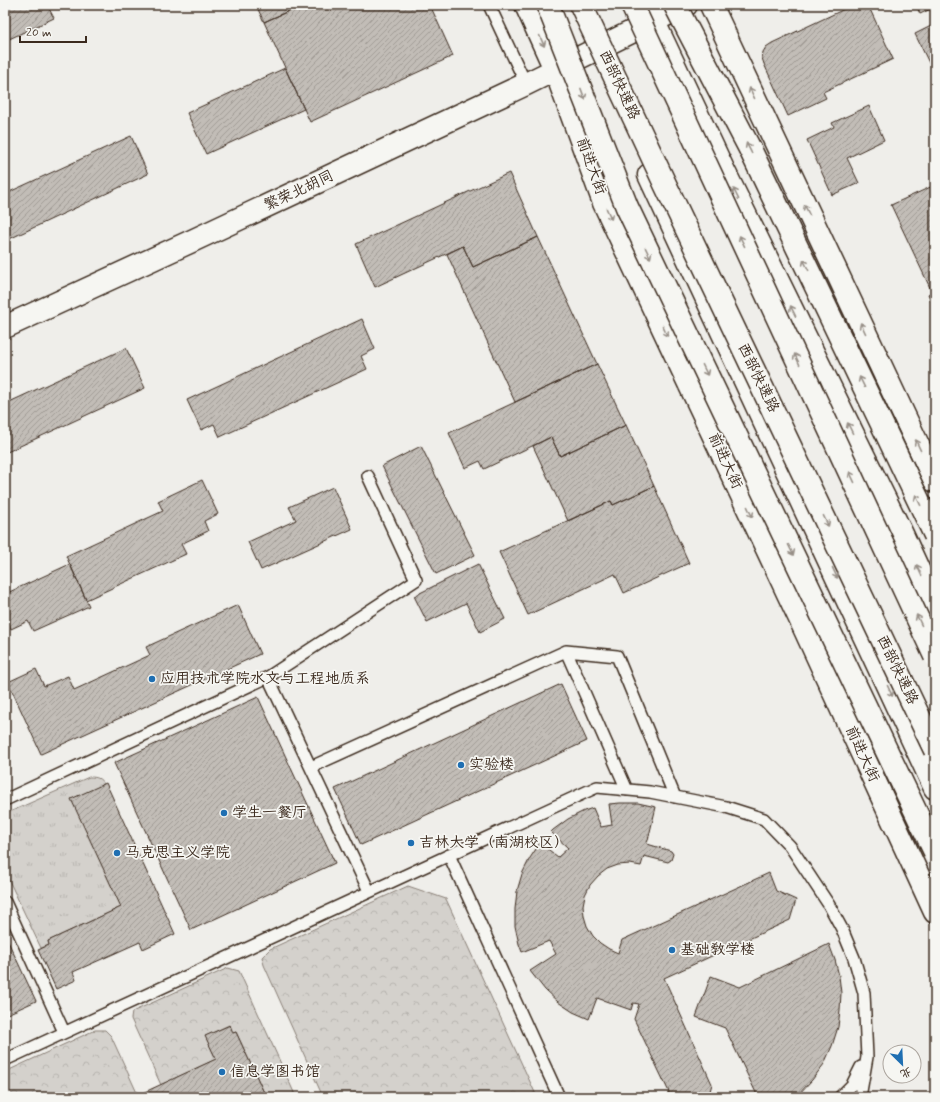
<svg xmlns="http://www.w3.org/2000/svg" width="940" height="1102" font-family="Mynerve,'LXGW WenKai TC',sans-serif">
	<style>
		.grass { fill: url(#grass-tufts); stroke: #887e75 }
		.forest { fill: url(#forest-crowns); stroke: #887e75 }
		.building { fill: url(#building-hatch); stroke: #3b2a1e }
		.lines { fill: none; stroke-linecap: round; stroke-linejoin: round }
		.service-casing { stroke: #3b2a1e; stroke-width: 14 }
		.tertiary-casing { stroke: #3b2a1e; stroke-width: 25 }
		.secondary-casing { stroke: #3b2a1e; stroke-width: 25 }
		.primary-casing { stroke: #3b2a1e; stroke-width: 25 }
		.service { stroke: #f6f6f2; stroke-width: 11 }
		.tertiary { stroke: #f6f6f2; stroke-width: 22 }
		.secondary { stroke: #f6f6f2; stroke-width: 22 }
		.primary { stroke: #f6f6f2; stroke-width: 22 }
		.trunk-bridge-casing { stroke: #3b2a1e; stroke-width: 25; stroke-linecap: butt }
		.trunk-bridge { stroke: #f6f6f2; stroke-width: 22 }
		.oneway { stroke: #989088 }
		.poi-dot { fill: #1f6fb2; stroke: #f6f6f2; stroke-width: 1.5 }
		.labels { text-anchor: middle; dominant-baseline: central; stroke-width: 3.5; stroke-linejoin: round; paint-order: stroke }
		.street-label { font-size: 15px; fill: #3b2a1e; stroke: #f6f6f2 }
		.poi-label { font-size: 15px; fill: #3b2a1e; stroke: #f6f6f2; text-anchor: start }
	</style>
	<defs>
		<pattern id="grass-tufts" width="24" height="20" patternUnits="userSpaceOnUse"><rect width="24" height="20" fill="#d4d1cc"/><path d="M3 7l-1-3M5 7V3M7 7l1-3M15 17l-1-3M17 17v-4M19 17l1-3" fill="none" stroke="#b7b4af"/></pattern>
		<pattern id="forest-crowns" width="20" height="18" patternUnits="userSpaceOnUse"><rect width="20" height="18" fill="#d4d1cc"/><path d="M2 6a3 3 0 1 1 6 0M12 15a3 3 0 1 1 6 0" fill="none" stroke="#b7b4af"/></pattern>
		<pattern id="building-hatch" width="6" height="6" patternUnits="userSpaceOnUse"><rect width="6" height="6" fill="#c2bdb7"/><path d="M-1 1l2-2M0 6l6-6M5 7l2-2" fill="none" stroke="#9f9a94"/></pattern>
	</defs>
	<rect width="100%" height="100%" fill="#efeeea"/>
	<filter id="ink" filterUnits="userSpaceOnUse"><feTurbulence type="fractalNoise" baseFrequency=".025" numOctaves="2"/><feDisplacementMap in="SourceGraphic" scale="8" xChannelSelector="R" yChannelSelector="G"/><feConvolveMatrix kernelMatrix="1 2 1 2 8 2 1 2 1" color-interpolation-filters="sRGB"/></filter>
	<g filter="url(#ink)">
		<path class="grass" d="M89 777C97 777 100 778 104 784L121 907 48 941 49 945 41 948 5 872V814Z"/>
		<path class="forest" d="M408 886 446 899 537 1097H323L264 965 262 957 270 949Z
			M228 968 239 971 296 1097H266L236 1032 233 1033 229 1025 206 1036 216 1059 161 1085 131 1019 132 1012Z
			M95 1030H105L111 1036 138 1095 134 1097H5V1072Z"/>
		<path class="building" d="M5 5H47L54 18 5 41Z
			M256 5H302L264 22Z
			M302 5H430L453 56 310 122 264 22Z
			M853 5H868L893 59 823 92 826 98 788 116 764 64 762 58 763 52 766 47 772 43Z
			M916 5H935V7L920 14Z
			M935 24V63L930 65 915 34Z
			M285 68 304 109 206 154 187 113Z
			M869 106 884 140 847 158 859 183 832 195 807 140 834 127 832 123Z
			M131 136 148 174 5 241V194Z
			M509 173 538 237 473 267 463 246 375 287 356 244Z
			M935 185V310L928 294 932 292 891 205Z
			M538 237 597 364 515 402 447 254 463 246 473 267Z
			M362 319 375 349 361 356 367 369 220 437 214 424 201 430 187 400Z
			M126 348 145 388 5 453V404Z
			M597 364 626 425 560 456 551 437 484 469 480 461 465 468 449 433Z
			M626 425 654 486 613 505 611 501 568 521 533 446 551 437 560 456Z
			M421 446 475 555 436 574 382 466Z
			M202 480 218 514 204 521 208 531 181 544 186 554 86 600 66 556 163 511 158 501Z
			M654 486 689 563 624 593 615 574 528 615 499 552 611 501 613 505Z
			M333 487 352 529 261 570 248 542 296 520 289 507Z
			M70 564 89 606 33 631 28 621 11 629 5 615V594Z
			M478 564 505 619 480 632 466 603 427 622 414 596Z
			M238 605 260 654 41 754 8 682 36 669 44 686 68 676 74 690 150 655 146 647Z
			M561 684 587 741 361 845 335 789Z
			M258 697 335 863 191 930 114 763Z
			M106 783 175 934 143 949 140 942 73 972 76 980 56 989 38 950 49 945 48 941 121 907 71 799Z
			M620 803H638L656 807 647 844 671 851 673 854 671 860 668 862 644 856 641 866 630 864 618 865 607 869 598 876 590 885 585 895 583 905 584 916 587 926 593 936 600 943 609 949 618 953 622 940 769 873 776 891 796 900 790 920 664 978 712 1084 710 1091 712 1097H667L669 1092 634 1019 639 1004 633 1003 631 1010 597 998 589 1019 573 1012 558 1002 545 990 530 971 556 954 549 941 522 952 519 944 515 926V909L517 891 522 874 530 858 540 843 558 857 568 848 551 832 553 830 568 819 584 811 593 808 601 827 612 825 609 804Z
			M5 935 36 1001 5 1015Z
			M829 944 835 960 839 976 841 993 840 1010 838 1027 832 1046 824 1064 812 1080 796 1097H758L725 1028 696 1017 711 976 740 987Z
			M230 1025 233 1033 236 1032 266 1097H134L216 1059 205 1036Z"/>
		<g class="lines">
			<defs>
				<path id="service" d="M489 5 526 84
					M368 476 416 580 268 677 369 891
					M566 651 617 656 675 797
					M311 767 566 651 627 790
					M5 800 268 677
					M449 855 559 1097
					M5 902 64 1032
					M5 1060 597 787 650 792 726 807 764 819 790 846 829 905 842 929 854 958 864 993 867 1057 860 1097
					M840 1097 852 1085 861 1067"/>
				<path id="tertiary" d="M5 327 194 240 526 84 686 5"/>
				<path id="secondary" d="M526 5 555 69 604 203 800 619 935 912
					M711 5 935 481"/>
				<path id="primary" d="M646 5 723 169 902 534 935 606
					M649 175 935 788"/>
			</defs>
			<use href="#service" class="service-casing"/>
			<use href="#tertiary" class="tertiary-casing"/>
			<use href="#secondary" class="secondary-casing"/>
			<use href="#primary" class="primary-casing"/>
			<use href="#service" class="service"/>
			<use href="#tertiary" class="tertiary"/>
			<use href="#secondary" class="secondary"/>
			<use href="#primary" class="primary"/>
			<defs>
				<path id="trunk-bridge" d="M549 5 550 11 627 207 935 852
					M581 5 665 184 935 750
					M632 5 935 656
					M675 5 750 149 935 535"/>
			</defs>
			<use href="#trunk-bridge" class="trunk-bridge-casing"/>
			<use href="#trunk-bridge" class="trunk-bridge"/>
		</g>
		<defs><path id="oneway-shaft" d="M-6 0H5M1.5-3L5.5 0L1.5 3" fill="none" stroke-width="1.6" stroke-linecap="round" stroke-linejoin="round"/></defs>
		<g class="oneway">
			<use href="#oneway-shaft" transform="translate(542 41) rotate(66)"/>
			<use href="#oneway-shaft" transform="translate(752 93) rotate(-115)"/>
			<use href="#oneway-shaft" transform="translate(583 94) rotate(69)"/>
			<use href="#oneway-shaft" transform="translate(749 148) rotate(-117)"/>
			<use href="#oneway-shaft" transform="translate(736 194) rotate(-116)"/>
			<use href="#oneway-shaft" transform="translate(807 210) rotate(-115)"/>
			<use href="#oneway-shaft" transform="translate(609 214) rotate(65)"/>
			<use href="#oneway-shaft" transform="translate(742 241) rotate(-115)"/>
			<use href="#oneway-shaft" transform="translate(648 253) rotate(64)"/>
			<use href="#oneway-shaft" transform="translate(806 265) rotate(-116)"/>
			<use href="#oneway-shaft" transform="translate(793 311) rotate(-116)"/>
			<use href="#oneway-shaft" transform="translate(863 328) rotate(-115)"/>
			<use href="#oneway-shaft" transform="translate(665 331) rotate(65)"/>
			<use href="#oneway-shaft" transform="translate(797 359) rotate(-115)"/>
			<use href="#oneway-shaft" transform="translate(705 370) rotate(64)"/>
			<use href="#oneway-shaft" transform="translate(862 382) rotate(-116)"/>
			<use href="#oneway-shaft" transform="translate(850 428) rotate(-116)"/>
			<use href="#oneway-shaft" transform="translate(918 445) rotate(-115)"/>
			<use href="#oneway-shaft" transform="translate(852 477) rotate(-115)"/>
			<use href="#oneway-shaft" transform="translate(918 500) rotate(-116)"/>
			<use href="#oneway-shaft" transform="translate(750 512) rotate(65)"/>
			<use href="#oneway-shaft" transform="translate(826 521) rotate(64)"/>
			<use href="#oneway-shaft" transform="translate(791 550) rotate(64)"/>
			<use href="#oneway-shaft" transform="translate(919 570) rotate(-115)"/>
			<use href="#oneway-shaft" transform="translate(835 573) rotate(65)"/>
			<use href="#oneway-shaft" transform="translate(919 620) rotate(-115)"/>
			<use href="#oneway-shaft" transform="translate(890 691) rotate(65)"/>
		</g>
	</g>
	<g class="poi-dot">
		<circle cx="152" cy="679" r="4"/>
		<circle cx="461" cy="765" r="4"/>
		<circle cx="224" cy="813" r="4"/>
		<circle cx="411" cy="843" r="4"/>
		<circle cx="117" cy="853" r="4"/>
		<circle cx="672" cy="950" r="4"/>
		<circle cx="222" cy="1072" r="4"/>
	</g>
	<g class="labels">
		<g class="street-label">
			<text transform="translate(619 85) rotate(65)">西部快速路</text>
			<text transform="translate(591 166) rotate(70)">前进大街</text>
			<text transform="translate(299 191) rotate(-25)">繁荣北胡同</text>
			<text transform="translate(758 378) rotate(64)">西部快速路</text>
			<text transform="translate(725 461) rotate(65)">前进大街</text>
			<text transform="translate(897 670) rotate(64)">西部快速路</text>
			<text transform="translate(862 754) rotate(65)">前进大街</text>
		</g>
		<g class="poi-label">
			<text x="160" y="679">应用技术学院水文与工程地质系</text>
			<text x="469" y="765">实验楼</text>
			<text x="232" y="813">学生一餐厅</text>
			<text x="419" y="843">吉林大学（南湖校区）</text>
			<text x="125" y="853">马克思主义学院</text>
			<text x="680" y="950">基础教学楼</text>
			<text x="230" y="1072">信息学图书馆</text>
		</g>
	</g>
	<rect width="940" height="1102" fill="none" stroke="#f6f6f2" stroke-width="20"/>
	<rect x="10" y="10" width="920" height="1082" fill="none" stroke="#3b2a1e" stroke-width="1.5" filter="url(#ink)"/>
	<g transform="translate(902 1064) rotate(156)"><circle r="19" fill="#f6f6f2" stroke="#aba49d"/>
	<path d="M0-3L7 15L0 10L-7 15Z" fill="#1f6fb2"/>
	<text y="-6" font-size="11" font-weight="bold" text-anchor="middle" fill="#3b2a1e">北</text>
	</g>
	<path d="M20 36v6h66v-6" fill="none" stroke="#3b2a1e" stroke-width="2"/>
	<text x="26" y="36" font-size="12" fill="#3b2a1e" stroke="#f6f6f2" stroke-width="3" paint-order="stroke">20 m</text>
</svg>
